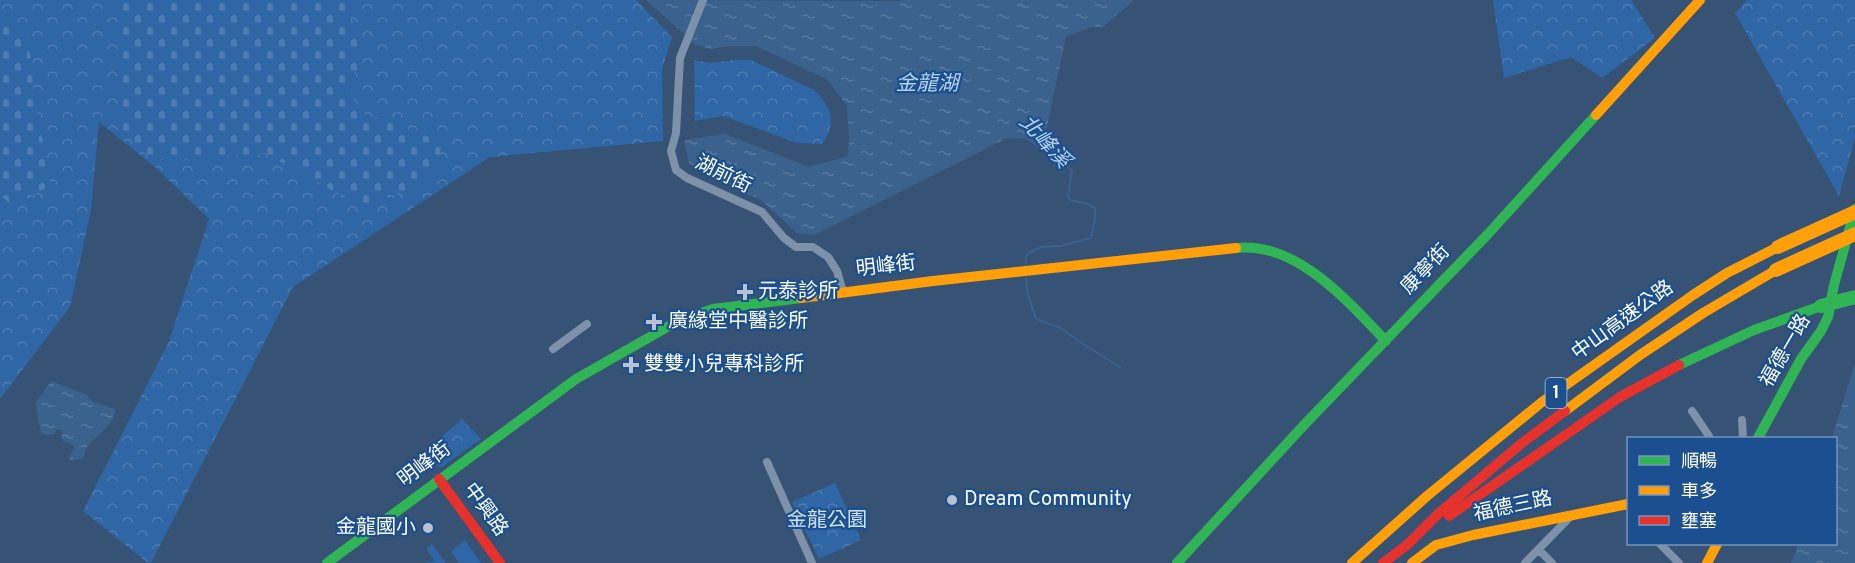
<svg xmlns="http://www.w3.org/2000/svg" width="1855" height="563" font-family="Overpass,'Noto Sans TC',sans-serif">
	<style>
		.forest { fill: url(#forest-crowns) }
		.cemetery { fill: url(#cemetery-stones) }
		.pitch { fill: #2f66a5 }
		.water { fill: url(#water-ripples) }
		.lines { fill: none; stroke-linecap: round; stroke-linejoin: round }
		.stream { stroke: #3b618d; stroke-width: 2 }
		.street { stroke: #7d92a8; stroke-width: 8 }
		.fast { stroke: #30b455; stroke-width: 10 }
		.slow { stroke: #ff9f0a; stroke-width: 10 }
		.jam { stroke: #e5322d; stroke-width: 10 }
		.fast-bridge { stroke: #30b455; stroke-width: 14 }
		.slow-bridge { stroke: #ff9f0a; stroke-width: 14 }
		.poi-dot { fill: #b9c2ce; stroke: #1b4f8f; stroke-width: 2 }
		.labels { text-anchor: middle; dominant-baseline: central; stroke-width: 4.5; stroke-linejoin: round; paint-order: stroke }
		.shield { fill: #1b4f8f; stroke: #bbcadd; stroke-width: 1.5 }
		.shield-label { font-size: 18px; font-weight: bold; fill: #fff }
		.street-label { font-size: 20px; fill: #fff; stroke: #1b4f8f }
		.poi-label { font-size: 20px; fill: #fff; stroke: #1b4f8f; text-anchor: start }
		.park-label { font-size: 20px; fill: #cfe3fa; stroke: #1b4f8f }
		.water-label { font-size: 21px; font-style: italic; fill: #b5d3f5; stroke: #1b4f8f }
	</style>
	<defs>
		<pattern id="forest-crowns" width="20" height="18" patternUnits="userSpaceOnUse" patternTransform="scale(1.5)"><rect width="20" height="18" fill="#2f66a5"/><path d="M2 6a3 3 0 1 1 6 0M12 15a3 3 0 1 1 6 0" fill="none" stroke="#4e7db2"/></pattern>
		<pattern id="cemetery-stones" width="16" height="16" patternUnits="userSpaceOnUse" patternTransform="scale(1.5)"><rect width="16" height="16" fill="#2f66a5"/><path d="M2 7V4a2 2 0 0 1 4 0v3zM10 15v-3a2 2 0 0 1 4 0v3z" fill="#4e7db2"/></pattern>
		<pattern id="water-ripples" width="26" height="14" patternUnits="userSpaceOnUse" patternTransform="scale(1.5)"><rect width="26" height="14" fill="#3b618d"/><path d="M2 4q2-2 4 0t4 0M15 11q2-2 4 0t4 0" fill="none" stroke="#58799e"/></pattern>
	</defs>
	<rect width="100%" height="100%" fill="#365274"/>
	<path class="forest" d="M0 0H636L672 37 662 69 663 141 490 157 293 287 151 563H148L83 511 169 341 209 219 156 168 99 122 91 210 70 307 0 399Z
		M1493 0H1631L1655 38 1602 78 1571 57 1504 78Z
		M1747 0H1855V138L1839 196 1735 13Z
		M694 60 710 63 734 60H751L814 90C832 107 837 123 822 144L797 143 723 116 695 121Z
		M462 419 481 439 440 468 425 451Z
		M835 483 861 540 819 559 792 502Z"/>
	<path class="cemetery" d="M116 0H347L364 66 346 79 358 111 443 142 432 179 364 208 265 153 174 161 150 158 116 126 123 78Z
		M0 17 28 34 34 95 51 185 13 207 0 194Z"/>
	<path class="pitch" d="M465 540 481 563H459L451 552Z
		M432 544 446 563H423L435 561 426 549Z"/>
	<path class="water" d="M646 0 900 1 901 0H1134L1103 27H1091L1066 37 1046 131 1072 171 1026 139 1007 138 814 235 797 233 762 201 689 163 684 140 725 134 809 167 848 156 849 138 847 106 828 80 756 46H730L710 49 696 45Z
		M1855 363V563H1791L1798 544H1836V438H1832Z
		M51 381 87 395 93 402 115 409C116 426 94 435 86 449 85 451 84 457 83 459L71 460 69 458 74 448 73 445 63 441 61 438 63 432 61 430H56L55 434 45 435 41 433 36 408V402Z"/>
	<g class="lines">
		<path class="stream" d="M1025 265 1027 254 1041 247 1060 246 1091 238 1095 219V208L1087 204 1070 200 1068 196 1072 171 1070 169
			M1026 279 1028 295 1036 319 1061 328 1080 342 1120 367"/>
		<path class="street" d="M703 0 680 58 676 133 671 151 676 170 687 178 762 212 784 238 796 247H813L828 257 837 271 843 292
			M553 349 587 324
			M1692 411 1709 436 1708 438
			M1742 420 1743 438
			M767 462 812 563
			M1660 544 1679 563
			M1539 550 1552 563
			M1525 563 1571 516"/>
		<path class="fast" d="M1236 248C1297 241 1348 302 1386 341
			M1679 365 1754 330 1821 306
			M1758 438 1801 359 1821 331 1828 317 1834 285 1855 209
			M327 563 576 379 678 321 713 309 801 298
			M1177 563 1304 425 1488 234 1596 115"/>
		<path class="slow" d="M1596 115 1700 0
			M801 298 933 281 1236 248
			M1565 411 1640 355 1703 313 1776 270
			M1352 563 1427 496 1542 402 1693 295 1727 273 1778 247
			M1412 563 1436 545 1473 535 1628 504
			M1707 563 1717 544"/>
		<path class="jam" d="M439 479 500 563
			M1449 516 1620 397 1679 365
			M1383 563 1407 545 1438 514 1522 443 1565 411"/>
		<path class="fast-bridge" d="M1821 306 1855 297"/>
		<path class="slow-bridge" d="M1778 247 1855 212
			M1776 270 1855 234"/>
	</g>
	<g class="poi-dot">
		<path d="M742 283h6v6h6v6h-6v6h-6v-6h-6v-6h6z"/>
		<path d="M651 313h6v6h6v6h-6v6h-6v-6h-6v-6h6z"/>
		<path d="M628 356h6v6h6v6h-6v6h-6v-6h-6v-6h6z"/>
		<circle cx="952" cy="500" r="6"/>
		<circle cx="428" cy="528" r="6"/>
	</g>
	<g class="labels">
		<rect class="shield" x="1545.5" y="378" width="21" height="30" rx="4.5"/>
		<g class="shield-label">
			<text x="1556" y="393">1</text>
		</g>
		<g class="street-label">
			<text transform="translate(723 175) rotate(26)">湖前街</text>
			<text transform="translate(886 267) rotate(-7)">明峰街</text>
			<text transform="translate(1426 270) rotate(-46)">康寧街</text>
			<text transform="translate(1623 321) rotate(-36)">中山高速公路</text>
			<text transform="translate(1786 351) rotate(-60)">福德一路</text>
			<text transform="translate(425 465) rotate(-37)">明峰街</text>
			<text transform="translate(1513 507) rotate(-12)">福德三路</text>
			<text transform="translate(485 510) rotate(54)">中興路</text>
		</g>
		<g class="poi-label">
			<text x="758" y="292">元泰診所</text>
			<text x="668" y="322">廣緣堂中醫診所</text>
			<text x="644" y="365">雙雙小兒專科診所</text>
			<text x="964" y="500">Dream Community</text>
			<text x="416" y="528" text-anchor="end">金龍國小</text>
		</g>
		<g class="park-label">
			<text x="827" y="521">金龍公園</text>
		</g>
		<g class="water-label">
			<text x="927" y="84">金龍湖</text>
			<text transform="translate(1044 142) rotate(47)">北峰溪</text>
		</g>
	</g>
	<rect x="1627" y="437" width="210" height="108" fill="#1b4f8f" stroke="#7695bc" stroke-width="1.5"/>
	<rect x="1639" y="456" width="30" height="9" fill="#30b455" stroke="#7695bc" stroke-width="1.5"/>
	<text x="1681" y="467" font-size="18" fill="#ffffff">順暢</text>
	<rect x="1639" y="486" width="30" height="9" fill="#ff9f0a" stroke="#7695bc" stroke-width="1.5"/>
	<text x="1681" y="497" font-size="18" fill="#ffffff">車多</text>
	<rect x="1639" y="516" width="30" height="9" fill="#e5322d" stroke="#7695bc" stroke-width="1.5"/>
	<text x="1681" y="527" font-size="18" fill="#ffffff">壅塞</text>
</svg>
